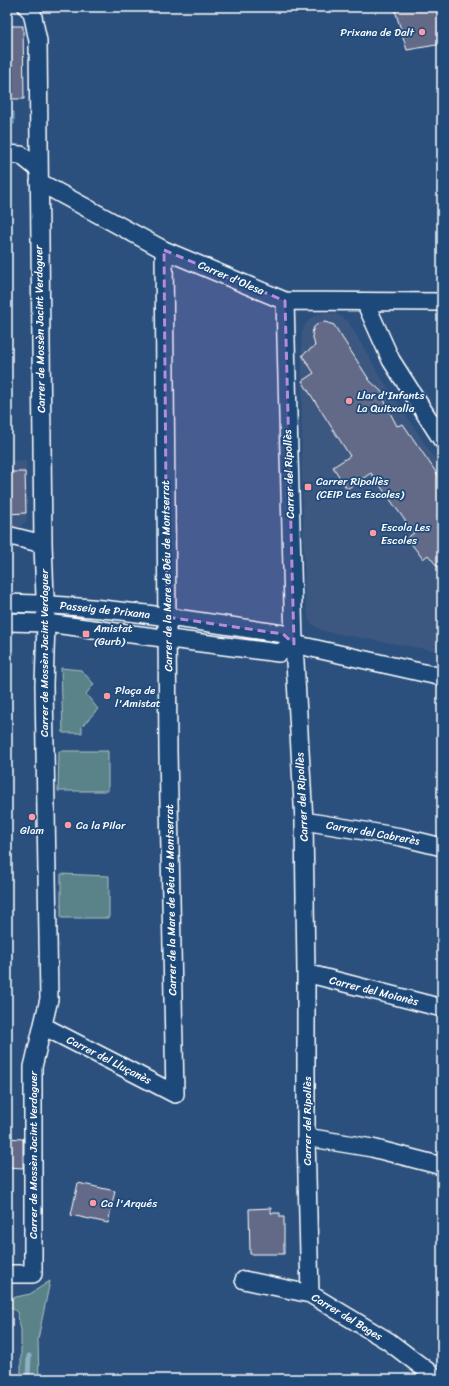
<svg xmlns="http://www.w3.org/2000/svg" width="449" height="1386" font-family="Sriracha,sans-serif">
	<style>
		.built { fill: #3c5880 }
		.green { fill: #5a8389; stroke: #acc1c4 }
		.water { fill: #447ca0; stroke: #8fb0c6 }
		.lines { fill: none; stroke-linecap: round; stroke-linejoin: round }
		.stream { stroke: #8fb0c6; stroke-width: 5 }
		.building { fill: #626a88; stroke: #fff }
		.minor-casing { stroke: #fff; stroke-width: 20 }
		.minor { stroke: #1f4a7a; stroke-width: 17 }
		.marked { fill: #b68bdc; fill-opacity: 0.2; stroke: #b68bdc; stroke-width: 3; stroke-dasharray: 8 5; stroke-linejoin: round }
		.poi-dot { fill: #ff9aa2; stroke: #1f4a7a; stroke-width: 1.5 }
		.labels { text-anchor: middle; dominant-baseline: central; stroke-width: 3.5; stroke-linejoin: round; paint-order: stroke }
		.poi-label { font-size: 11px; fill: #fff; stroke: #1f4a7a; text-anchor: start }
		.street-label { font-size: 11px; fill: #fff; stroke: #1f4a7a }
	</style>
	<rect width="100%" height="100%" fill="#2c507d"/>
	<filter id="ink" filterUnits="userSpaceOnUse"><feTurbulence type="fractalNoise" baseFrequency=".025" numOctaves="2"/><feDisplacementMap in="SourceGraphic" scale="8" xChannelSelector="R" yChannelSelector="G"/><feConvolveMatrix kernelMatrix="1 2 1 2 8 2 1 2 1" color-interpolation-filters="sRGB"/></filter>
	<g filter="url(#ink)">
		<path class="built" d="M327 313 336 314 348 321 378 373 442 470V652L323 631 314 626 309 619 305 597 302 465V333L305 325 311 318 318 314Z
			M7 461H26L27 520 20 527 15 528 7 526Z"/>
		<path class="green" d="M61 668 81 670 94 684 86 694 98 709 82 726V733H63Z
			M59 751H108V791H58Z
			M61 874 109 876V918H61Z
			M50 1281 38 1339 39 1379H21V1330L17 1312 7 1304V1299L30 1294Z"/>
		<path class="water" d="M7 112H14V124H7Z"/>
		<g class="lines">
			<path class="stream" d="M28 1379 29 1356"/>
		</g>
		<path class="building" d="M394 7H442V44L407 50Z
			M7 26H23L24 99H7Z
			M325 322 334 325 370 381 382 392 386 405 397 426 403 424 442 481V572L428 555 423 559 407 538 414 533 371 473 347 489 333 467 350 456 302 381 314 373 302 355 315 346 312 333 314 327 319 323Z
			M7 472H25L26 513 7 514Z
			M7 1138 23 1139V1168L7 1167Z
			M78 1183 115 1191 108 1223 71 1215Z
			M271 1208V1213H280V1217H284V1254H250L249 1209Z"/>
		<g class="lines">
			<defs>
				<path id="minor" d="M7 154 21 155 38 169
					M39 182 164 250 285 301 442 302
					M285 301 294 644 304 821 306 973V1137L310 1294
					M365 302 391 360 442 440
					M7 535 43 544
					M7 603C100 605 192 620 283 634L294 644 442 677
					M7 622 46 623 279 653 294 644
					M304 821 401 837 442 847
					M306 973 442 1008
					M43 1026 175 1094 168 752 164 250
					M306 1137 372 1148 442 1166
					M7 1274H33V1067L49 999 44 685 46 623 43 544 38 41 32 12 27 7
					M244 1280 310 1294 388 1341 438 1379"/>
			</defs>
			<use href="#minor" class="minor-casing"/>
			<use href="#minor" class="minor"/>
		</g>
	</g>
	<path class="marked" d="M164 250 285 301 294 644 283 634 167 617Z"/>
	<g class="poi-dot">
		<circle cx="422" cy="32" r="4"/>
		<circle cx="349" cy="401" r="4"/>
		<rect x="304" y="483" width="8" height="8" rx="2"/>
		<circle cx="373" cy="533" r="4"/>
		<rect x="82" y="630" width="8" height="8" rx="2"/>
		<circle cx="107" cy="696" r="4"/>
		<circle cx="32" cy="817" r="4"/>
		<circle cx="68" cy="825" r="4"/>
		<circle cx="93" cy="1203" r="4"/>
	</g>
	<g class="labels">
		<g class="poi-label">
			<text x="414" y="32" text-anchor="end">Prixana de Dalt</text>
			<text x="357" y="395">Llar d'Infants<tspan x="357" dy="13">La Quitxalla</tspan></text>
			<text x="316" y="481">Carrer Ripollès<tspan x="316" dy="13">(CEIP Les Escoles)</tspan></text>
			<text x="381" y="527">Escola Les<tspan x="381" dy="13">Escoles</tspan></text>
			<text x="94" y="628">Amistat<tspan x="94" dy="13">(Gurb)</tspan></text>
			<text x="115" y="690">Plaça de<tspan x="115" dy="13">l'Amistat</tspan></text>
			<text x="76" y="825">Ca la Pilar</text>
			<text x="32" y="830" text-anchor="middle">Glam</text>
			<text x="101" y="1203">Ca l'Arqués</text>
		</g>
		<g class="street-label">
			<text transform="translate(231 278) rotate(23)">Carrer d'Olesa</text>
			<text transform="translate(40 329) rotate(-91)">Carrer de Mossèn Jacint Verdaguer</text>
			<text transform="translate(289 474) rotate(-92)">Carrer del Ripollès</text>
			<text transform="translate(167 576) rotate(-91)">Carrer de la Mare de Déu de Montserrat</text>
			<text transform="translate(105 610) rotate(6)">Passeig de Prixana</text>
			<text transform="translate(44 653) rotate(-90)">Carrer de Mossèn Jacint Verdaguer</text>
			<text transform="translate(302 797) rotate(-93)">Carrer del Ripollès</text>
			<text transform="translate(373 833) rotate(10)">Carrer del Cabrerès</text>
			<text transform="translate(171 900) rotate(-91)">Carrer de la Mare de Déu de Montserrat</text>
			<text transform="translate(374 991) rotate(14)">Carrer del Moianès</text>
			<text transform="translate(109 1060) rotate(27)">Carrer del Lluçanès</text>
			<text transform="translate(307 1121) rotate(-90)">Carrer del Ripollès</text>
			<text transform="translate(33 1155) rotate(-90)">Carrer de Mossèn Jacint Verdaguer</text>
			<text transform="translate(347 1317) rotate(31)">Carrer del Bages</text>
		</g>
	</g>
	<rect width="449" height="1386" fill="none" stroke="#1f4a7a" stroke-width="24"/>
	<rect x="12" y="12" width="425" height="1362" fill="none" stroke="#fff" stroke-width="1.5" filter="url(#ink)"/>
</svg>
